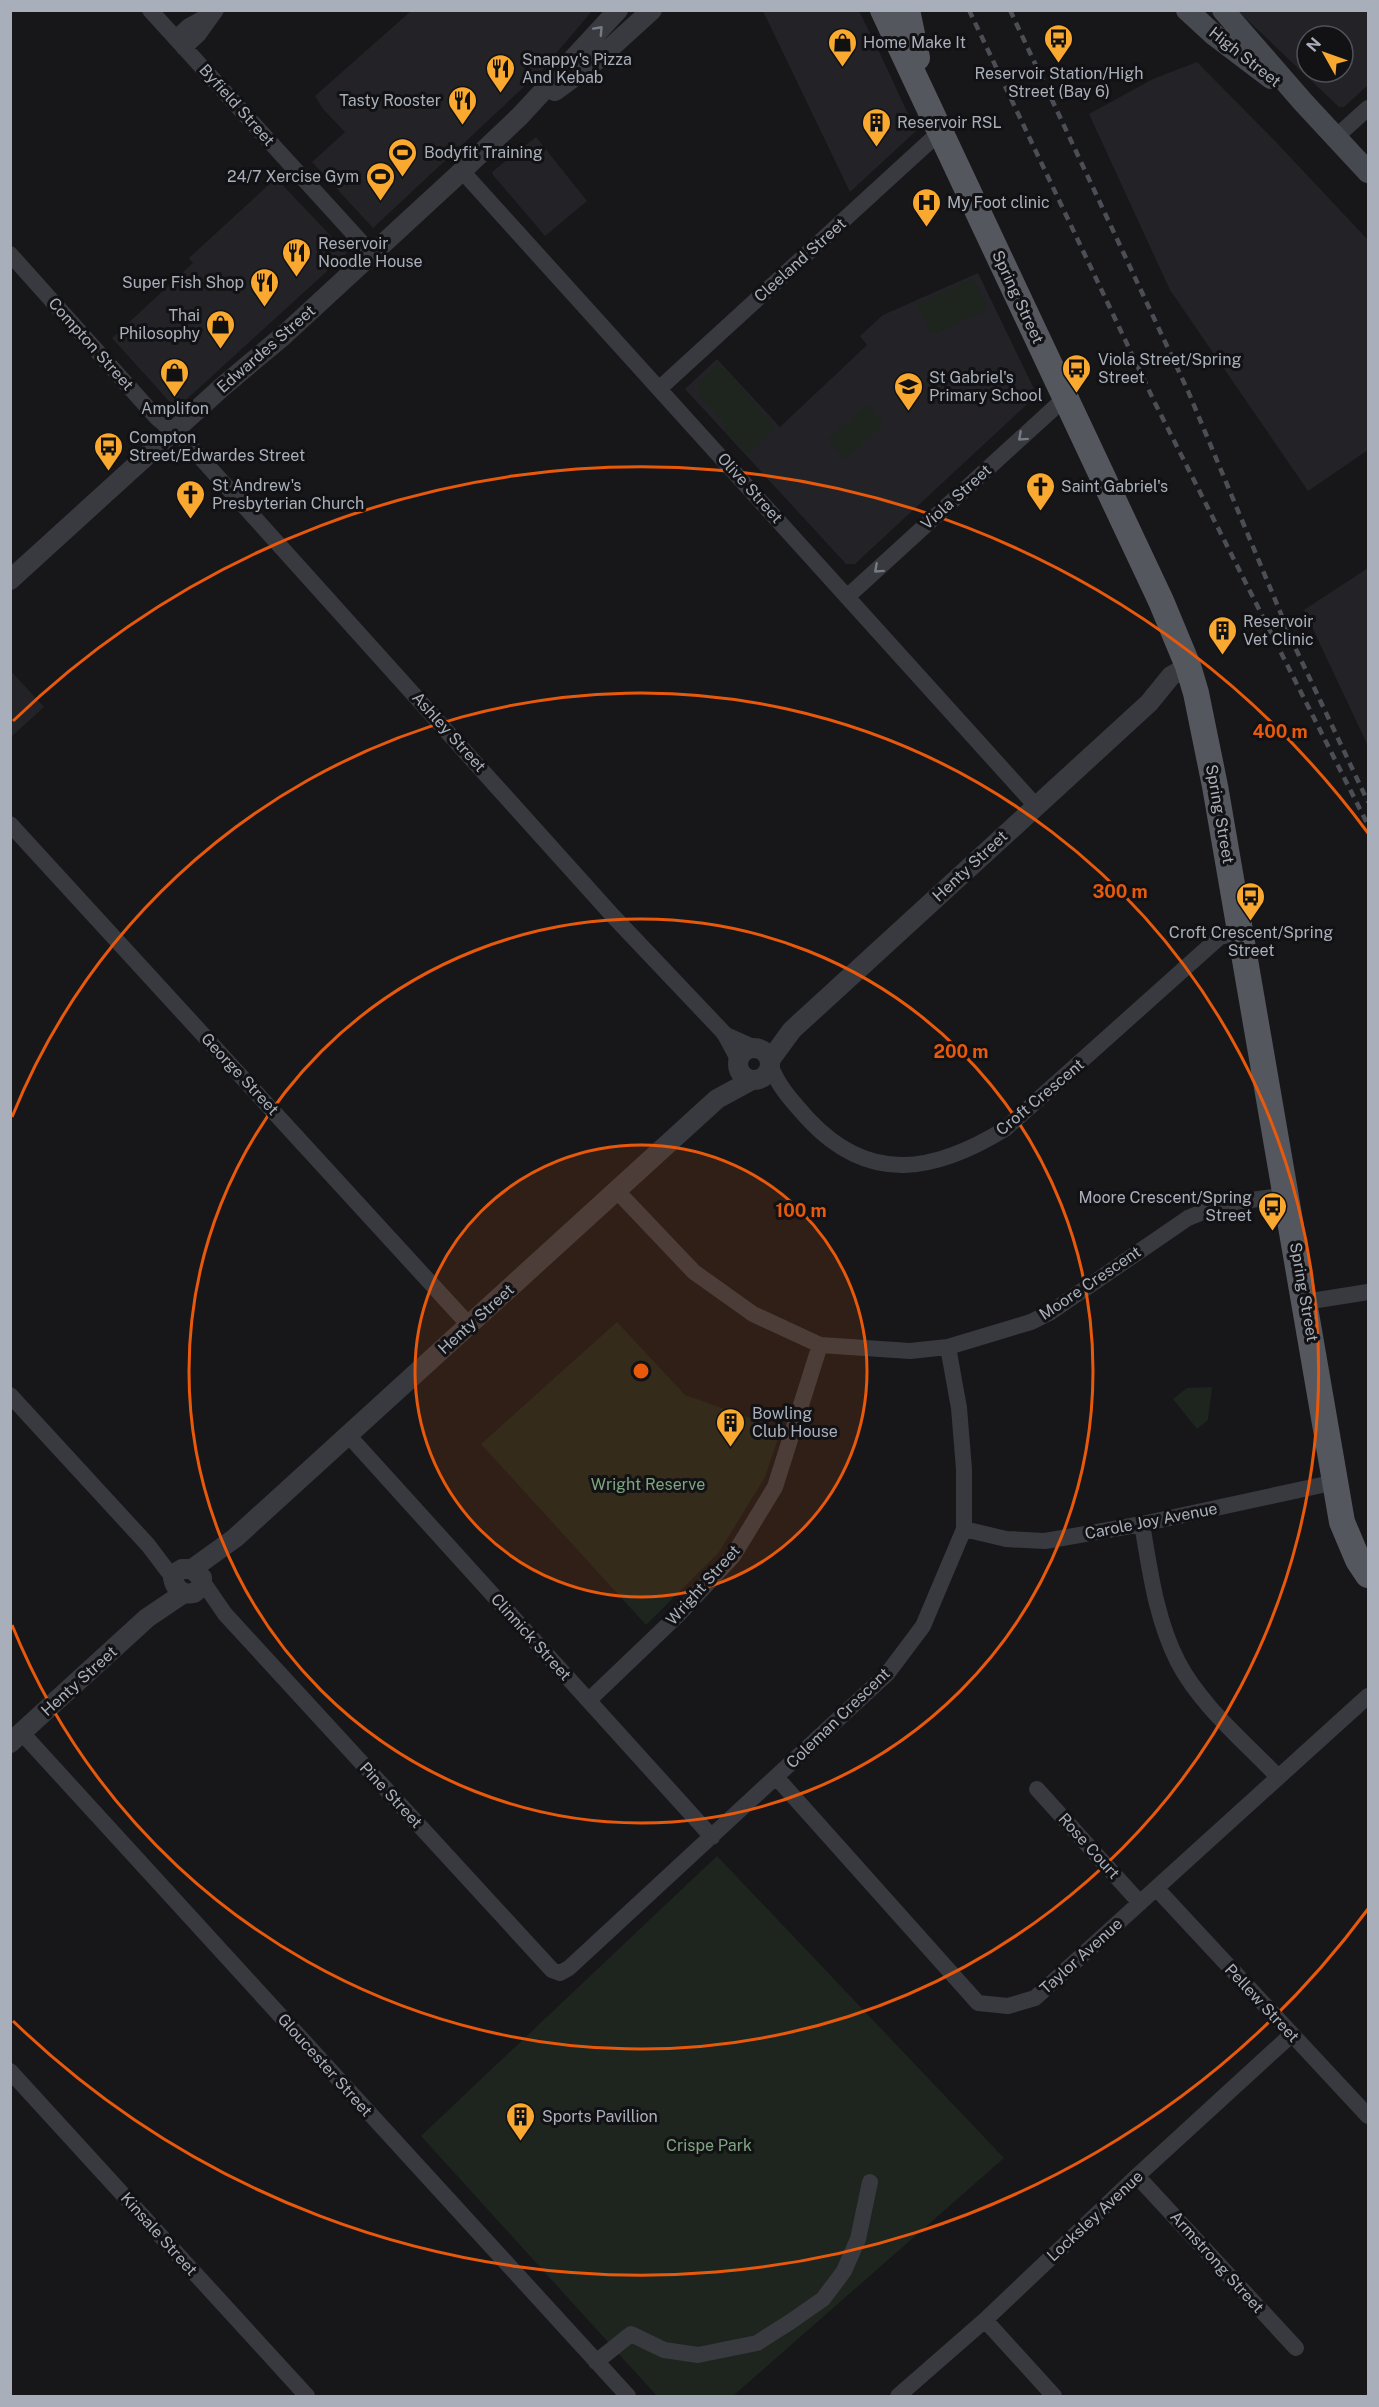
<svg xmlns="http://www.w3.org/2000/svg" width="1379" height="2407" font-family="'Public Sans',sans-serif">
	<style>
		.built { fill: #232327; fill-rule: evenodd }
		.green { fill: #1d251e }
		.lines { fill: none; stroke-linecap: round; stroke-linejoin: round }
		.minor { stroke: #383a3f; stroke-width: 16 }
		.tertiary { stroke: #383a3f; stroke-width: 20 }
		.secondary { stroke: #46494f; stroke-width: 22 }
		.primary { stroke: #54575e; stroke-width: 26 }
		.rail { stroke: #4b4e54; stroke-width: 4.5; stroke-dasharray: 8 6; stroke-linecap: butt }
		.oneway { stroke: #767a83 }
		.ring { fill: none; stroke: #e8590c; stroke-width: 3 }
		.labels { text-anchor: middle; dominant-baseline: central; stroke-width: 6; stroke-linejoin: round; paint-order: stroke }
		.poi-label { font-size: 16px; fill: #a9afba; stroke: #121215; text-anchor: start }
		.street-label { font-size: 16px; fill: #a9afba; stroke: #121215 }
		.park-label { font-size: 16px; fill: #7fa580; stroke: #121215 }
		.centre { fill: #e8590c; stroke: #121215; stroke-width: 3 }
		.ring-label { font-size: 18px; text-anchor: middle; font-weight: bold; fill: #e8590c; stroke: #121215; stroke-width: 6; stroke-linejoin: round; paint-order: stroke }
	</style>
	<rect width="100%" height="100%" fill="#17171a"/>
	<path class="built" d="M411 11H592L542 70 373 228 312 162 345 132 323 109 315 96Z
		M763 11H859L876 45 916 131 850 192Z
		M1238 11H1368V85L1344 107H1339ZM1307 36H1343V72H1307Z
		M1197 62 1275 141 1368 240V450L1308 491 1170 290 1089 114 1153 79Z
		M536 137 587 201 545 236 493 175 492 172Z
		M276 178 347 253 176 409 112 338 193 263 189 258Z
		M978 273 1037 395 855 564H846L685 389 717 359 780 427 867 345 860 336 883 315Z
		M1368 568V746L1304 610Z
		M10 670 44 707 11 737H10Z"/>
	<path class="green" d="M973 278 988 309 932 335 917 304Z
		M720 363 775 428 748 454 724 429 727 425 700 396 698 383Z
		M867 405 884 424 845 459 827 440Z
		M617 1322 685 1395 781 1429 765 1477 719 1552 646 1625 481 1444Z
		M1212 1387 1208 1420 1197 1429 1173 1399 1187 1388Z
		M717 1856 1004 2158 733 2396H657L421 2136Z"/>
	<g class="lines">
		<path class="minor" d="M150 10 372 254
			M176 38 189 26 209 15
			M184 48 198 35 216 10
			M1336 137 1368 108
			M462 171 1036 806
			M10 254 157 418 190 446 613 916 724 1033 738 1059
			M660 388 941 131
			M847 597 1065 398
			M10 824 469 1325
			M724 1034 753 1047
			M770 1064C778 1087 793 1102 809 1120 870 1185 935 1172 1005 1129L1213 943 1220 937 1241 933
			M617 1191 694 1272 753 1314 820 1345 910 1351 948 1347 1031 1322 1051 1312 1188 1218 1222 1204 1287 1195
			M1305 1302 1368 1292
			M10 1395 148 1545 173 1578
			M349 1436 712 1837
			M1142 1524C1150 1571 1156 1619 1178 1662 1201 1706 1244 1741 1278 1777
			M964 1529 1006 1539 1045 1541 1142 1524 1336 1482
			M203 1582 225 1614 552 1970 560 1973 569 1968 887 1674 923 1626 964 1529V1469L959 1408 948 1347
			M589 1700 679 1614 733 1556 775 1487 820 1345
			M22 1733 628 2396
			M776 1777 978 2003 1008 2006 1035 1998 1368 1696
			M1037 1789 1140 1903
			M1156 1888 1368 2116
			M10 2071 307 2396
			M1137 2176 1296 2348
			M985 2320 1054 2396
			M596 2362 631 2334 664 2350 698 2355 757 2343 790 2322 823 2299 844 2271 858 2239 870 2182
			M898 2396 985 2320 1137 2176 1291 2035"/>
		<path class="tertiary" d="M555 91 597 60 652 10
			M10 580 221 388 283 336 462 171 520 116 618 10
			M738 1064a16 16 0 1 1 32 0a16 16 0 1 1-32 0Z
			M770 1060 792 1030 1149 703 1171 676 1188 666
			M182 1569H192L202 1578V1586L194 1593C182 1595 175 1589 173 1578L177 1572Z
			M192 1569 235 1538 717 1099 752 1080
			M10 1743 147 1618 184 1593"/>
		<path class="secondary" d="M1187 10 1213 34 1271 78
			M1223 10 1303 102 1368 172"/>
		<path class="primary" d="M883 10 1161 601 1188 666 1196 693 1215 786 1342 1522 1358 1560 1368 1575
			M907 10 917 58"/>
		<path class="rail" d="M969 10 1155 403 1368 825
			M1010 10 1188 391 1294 645 1368 802"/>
	</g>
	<defs><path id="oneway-chevron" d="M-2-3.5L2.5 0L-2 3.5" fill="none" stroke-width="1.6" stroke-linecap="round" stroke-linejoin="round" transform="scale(1.5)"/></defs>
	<g class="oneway">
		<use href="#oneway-chevron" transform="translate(599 30) rotate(-47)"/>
		<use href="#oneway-chevron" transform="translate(1022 437) rotate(138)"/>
		<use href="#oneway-chevron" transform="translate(878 569) rotate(138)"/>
	</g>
	<circle cx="641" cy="1371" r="226" fill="#e8590c" fill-opacity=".12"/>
	<g class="ring">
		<circle cx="641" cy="1371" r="226"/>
		<circle cx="641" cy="1371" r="452"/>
		<path d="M12 1117A678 678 0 1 1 12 1625"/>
		<path d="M1368 1909A904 904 0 0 1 13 2021M13 721A904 904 0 0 1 1368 833"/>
	</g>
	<defs>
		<symbol id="bus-pin" viewBox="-11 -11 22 30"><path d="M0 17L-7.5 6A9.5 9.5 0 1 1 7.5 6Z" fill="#f9a930" stroke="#121215"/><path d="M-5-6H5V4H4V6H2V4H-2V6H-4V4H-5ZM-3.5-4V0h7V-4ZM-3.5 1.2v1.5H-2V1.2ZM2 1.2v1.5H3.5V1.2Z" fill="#111"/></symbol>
		<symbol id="shop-pin" viewBox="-11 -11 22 30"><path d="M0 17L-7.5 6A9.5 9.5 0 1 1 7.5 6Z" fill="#f9a930" stroke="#121215"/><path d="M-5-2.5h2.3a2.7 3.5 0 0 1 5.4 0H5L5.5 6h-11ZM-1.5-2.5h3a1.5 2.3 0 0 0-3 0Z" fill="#111"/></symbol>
		<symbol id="restaurant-pin" viewBox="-11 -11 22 30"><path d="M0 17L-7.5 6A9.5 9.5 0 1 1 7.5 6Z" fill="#f9a930" stroke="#121215"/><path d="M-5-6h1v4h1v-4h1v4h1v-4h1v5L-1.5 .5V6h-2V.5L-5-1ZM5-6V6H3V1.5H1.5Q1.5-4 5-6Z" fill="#111"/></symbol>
		<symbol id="building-pin" viewBox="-11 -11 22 30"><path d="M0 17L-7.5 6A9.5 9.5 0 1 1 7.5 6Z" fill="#f9a930" stroke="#121215"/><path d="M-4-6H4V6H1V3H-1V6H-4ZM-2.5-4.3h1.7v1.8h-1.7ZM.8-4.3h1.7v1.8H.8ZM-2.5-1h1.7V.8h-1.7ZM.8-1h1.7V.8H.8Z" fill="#111"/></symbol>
		<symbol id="stadium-pin" viewBox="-11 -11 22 30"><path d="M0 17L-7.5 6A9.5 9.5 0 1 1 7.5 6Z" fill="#f9a930" stroke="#121215"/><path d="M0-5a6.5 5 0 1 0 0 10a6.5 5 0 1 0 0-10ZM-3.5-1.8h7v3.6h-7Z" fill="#111"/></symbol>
		<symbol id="hospital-pin" viewBox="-11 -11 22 30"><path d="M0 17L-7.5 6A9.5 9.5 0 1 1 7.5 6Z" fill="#f9a930" stroke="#121215"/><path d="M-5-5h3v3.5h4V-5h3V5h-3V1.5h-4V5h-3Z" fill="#111"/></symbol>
		<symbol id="school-pin" viewBox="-11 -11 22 30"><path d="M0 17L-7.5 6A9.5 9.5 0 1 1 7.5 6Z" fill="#f9a930" stroke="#121215"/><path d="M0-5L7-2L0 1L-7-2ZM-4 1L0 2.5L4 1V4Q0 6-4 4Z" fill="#111"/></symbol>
		<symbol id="church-pin" viewBox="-11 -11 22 30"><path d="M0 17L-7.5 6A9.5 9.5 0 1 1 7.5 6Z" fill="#f9a930" stroke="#121215"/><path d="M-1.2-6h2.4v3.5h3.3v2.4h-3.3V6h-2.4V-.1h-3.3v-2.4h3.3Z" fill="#111"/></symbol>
	</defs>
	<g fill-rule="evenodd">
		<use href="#bus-pin" x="1042" y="22" width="33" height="45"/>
		<use href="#shop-pin" x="826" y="26" width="33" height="45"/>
		<use href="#restaurant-pin" x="484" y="52" width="33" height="45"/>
		<use href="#restaurant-pin" x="446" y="84" width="33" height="45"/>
		<use href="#building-pin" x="860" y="106" width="33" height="45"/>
		<use href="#stadium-pin" x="386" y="136" width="33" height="45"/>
		<use href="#stadium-pin" x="364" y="160" width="33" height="45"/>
		<use href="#hospital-pin" x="910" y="186" width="33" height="45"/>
		<use href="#restaurant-pin" x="280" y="236" width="33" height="45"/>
		<use href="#restaurant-pin" x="248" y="266" width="33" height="45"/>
		<use href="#shop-pin" x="204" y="308" width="33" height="45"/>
		<use href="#bus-pin" x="1060" y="352" width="33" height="45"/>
		<use href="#shop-pin" x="158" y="356" width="33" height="45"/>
		<use href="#school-pin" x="892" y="370" width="33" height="45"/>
		<use href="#bus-pin" x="92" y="430" width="33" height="45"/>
		<use href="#church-pin" x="1024" y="470" width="33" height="45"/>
		<use href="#church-pin" x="174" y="478" width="33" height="45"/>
		<use href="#building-pin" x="1206" y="614" width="33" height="45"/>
		<use href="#bus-pin" x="1234" y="880" width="33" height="45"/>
		<use href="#bus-pin" x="1256" y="1190" width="33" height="45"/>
		<use href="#building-pin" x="714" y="1406" width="33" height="45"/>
		<use href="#building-pin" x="504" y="2100" width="33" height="45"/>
	</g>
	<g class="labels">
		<g class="poi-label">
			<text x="863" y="42">Home Make It</text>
			<text x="522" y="59">Snappy's Pizza<tspan x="522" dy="18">And Kebab</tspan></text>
			<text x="1059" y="73" text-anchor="middle">Reservoir Station/High<tspan x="1059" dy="18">Street (Bay 6)</tspan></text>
			<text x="441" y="100" text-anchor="end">Tasty Rooster</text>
			<text x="897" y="122">Reservoir RSL</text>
			<text x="424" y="152">Bodyfit Training</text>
			<text x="359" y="176" text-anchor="end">24/7 Xercise Gym</text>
			<text x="947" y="202">My Foot clinic</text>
			<text x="318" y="243">Reservoir<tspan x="318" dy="18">Noodle House</tspan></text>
			<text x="244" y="282" text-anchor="end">Super Fish Shop</text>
			<text x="200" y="315" text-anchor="end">Thai<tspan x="200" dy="18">Philosophy</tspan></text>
			<text x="1098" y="359">Viola Street/Spring<tspan x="1098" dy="18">Street</tspan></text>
			<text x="929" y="377">St Gabriel's<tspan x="929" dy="18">Primary School</tspan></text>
			<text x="175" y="408" text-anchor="middle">Amplifon</text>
			<text x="129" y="437">Compton<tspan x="129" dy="18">Street/Edwardes Street</tspan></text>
			<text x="212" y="485">St Andrew's<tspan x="212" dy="18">Presbyterian Church</tspan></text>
			<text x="1061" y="486">Saint Gabriel's</text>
			<text x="1243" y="621">Reservoir<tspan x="1243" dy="18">Vet Clinic</tspan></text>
			<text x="1251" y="932" text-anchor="middle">Croft Crescent/Spring<tspan x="1251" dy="18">Street</tspan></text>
			<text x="1252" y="1197" text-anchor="end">Moore Crescent/Spring<tspan x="1252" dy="18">Street</tspan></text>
			<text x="752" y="1413">Bowling<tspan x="752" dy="18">Club House</tspan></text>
			<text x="542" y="2116">Sports Pavillion</text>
		</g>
		<g class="street-label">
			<text transform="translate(1245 57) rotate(38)">High Street</text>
			<text transform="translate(237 105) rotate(48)">Byfield Street</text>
			<text transform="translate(800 260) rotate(-42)">Cleeland Street</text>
			<text transform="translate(1018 297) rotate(65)">Spring Street</text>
			<text transform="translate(91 344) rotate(48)">Compton Street</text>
			<text transform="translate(266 349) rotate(-41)">Edwardes Street</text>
			<text transform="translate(750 488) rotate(48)">Olive Street</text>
			<text transform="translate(956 497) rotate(-42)">Viola Street</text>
			<text transform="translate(449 732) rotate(48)">Ashley Street</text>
			<text transform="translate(1220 814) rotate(80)">Spring Street</text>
			<text transform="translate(970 866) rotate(-43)">Henty Street</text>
			<text transform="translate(240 1074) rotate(47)">George Street</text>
			<text transform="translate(1040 1097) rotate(-40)">Croft Crescent</text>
			<text transform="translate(1090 1283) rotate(-34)">Moore Crescent</text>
			<text transform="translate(1304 1292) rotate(80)">Spring Street</text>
			<text transform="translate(476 1319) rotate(-42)">Henty Street</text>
			<text transform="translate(1151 1521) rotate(-11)">Carole Joy Avenue</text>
			<text transform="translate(703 1585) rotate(-48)">Wright Street</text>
			<text transform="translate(531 1637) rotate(48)">Clinnick Street</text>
			<text transform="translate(79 1681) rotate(-42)">Henty Street</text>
			<text transform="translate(838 1718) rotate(-44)">Coleman Crescent</text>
			<text transform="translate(391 1795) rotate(47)">Pine Street</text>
			<text transform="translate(1089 1846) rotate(48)">Rose Court</text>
			<text transform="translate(1081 1956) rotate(-42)">Taylor Avenue</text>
			<text transform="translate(1262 2003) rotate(47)">Pellew Street</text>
			<text transform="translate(325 2065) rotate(48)">Gloucester Street</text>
			<text transform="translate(1095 2216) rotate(-43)">Locksley Avenue</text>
			<text transform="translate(159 2234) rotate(48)">Kinsale Street</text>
			<text transform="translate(1217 2262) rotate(48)">Armstrong Street</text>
		</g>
		<g class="park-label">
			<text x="648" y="1484">Wright Reserve</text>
			<text x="709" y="2145">Crispe Park</text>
		</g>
	</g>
	<circle cx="641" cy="1371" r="9" class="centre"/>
	<g class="ring-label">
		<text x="1280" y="738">400 m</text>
		<text x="1120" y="898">300 m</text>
		<text x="961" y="1058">200 m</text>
		<text x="801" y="1217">100 m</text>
	</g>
	<rect width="1379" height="2407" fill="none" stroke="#a9afba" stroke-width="24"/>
	<g transform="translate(1325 54) rotate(310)"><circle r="28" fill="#121215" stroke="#4e5157" stroke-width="1.5"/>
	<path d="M0-4.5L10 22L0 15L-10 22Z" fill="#f9a930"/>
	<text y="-9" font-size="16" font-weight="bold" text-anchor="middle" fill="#a9afba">N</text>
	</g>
</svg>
